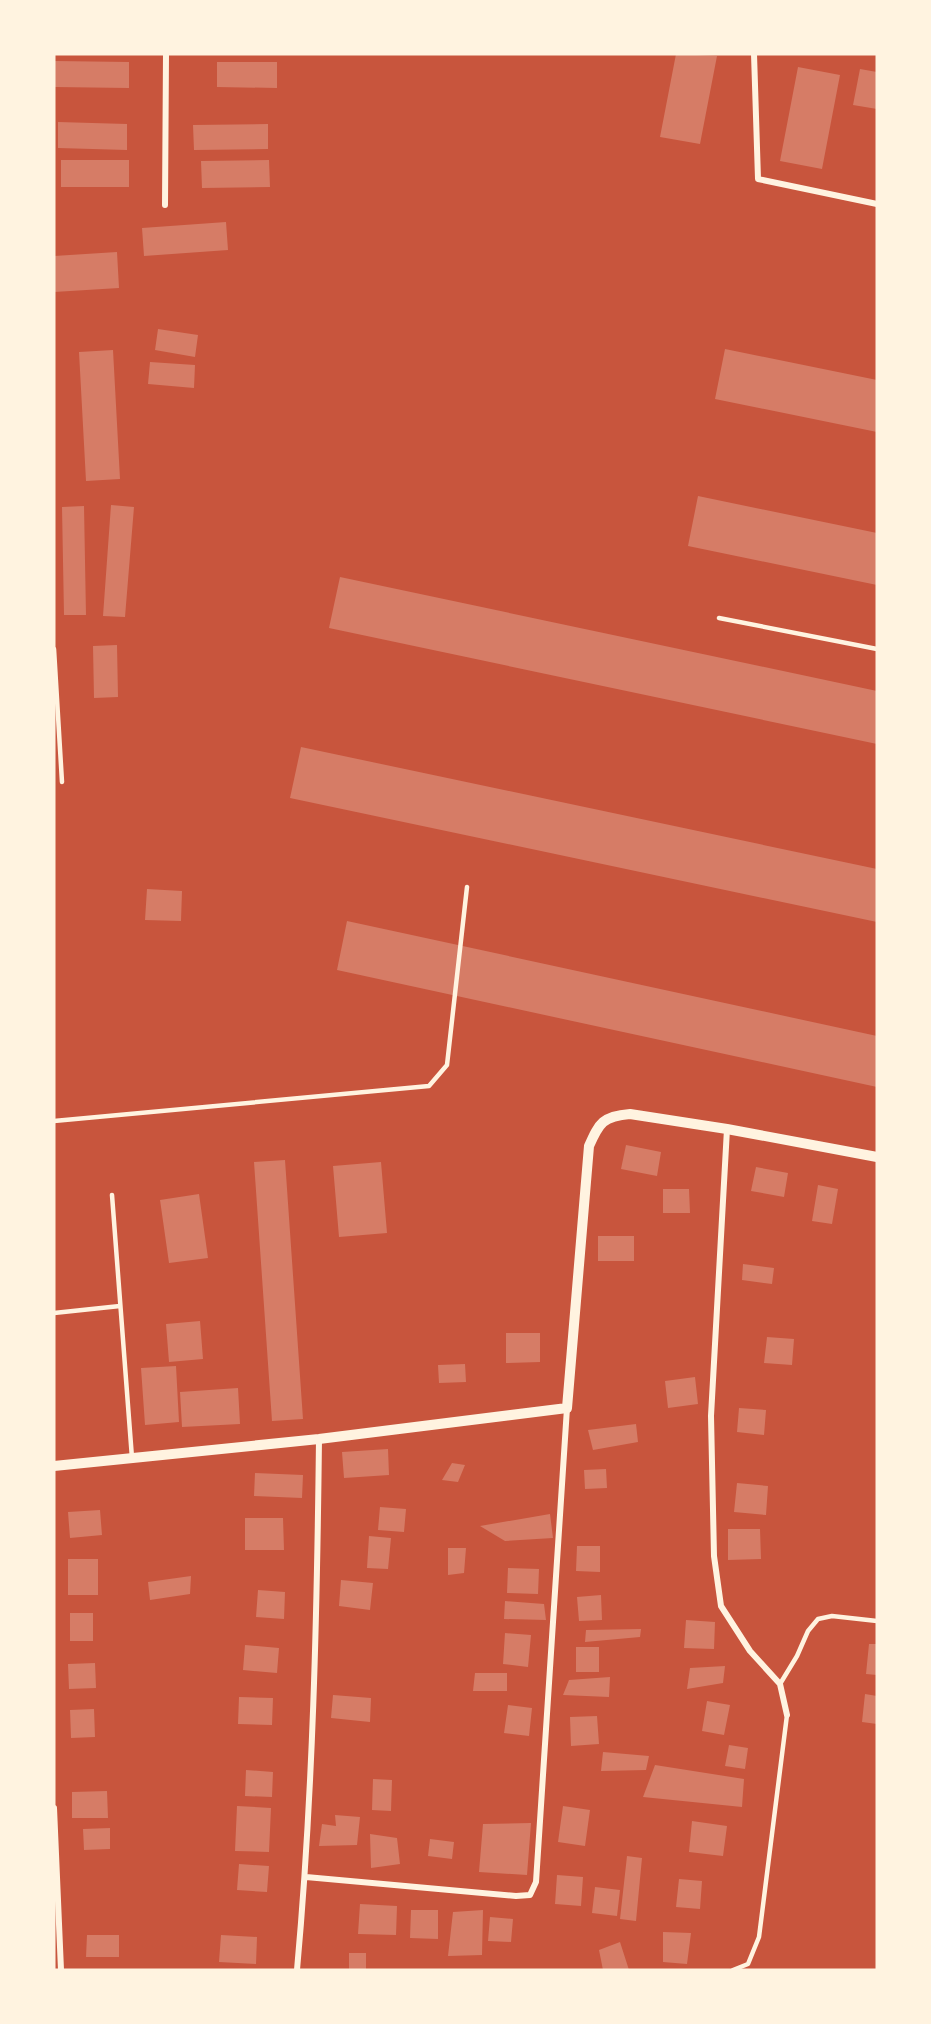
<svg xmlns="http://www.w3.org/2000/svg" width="931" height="2024" font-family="'Fira Sans',sans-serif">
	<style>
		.building { fill: #d67c66 }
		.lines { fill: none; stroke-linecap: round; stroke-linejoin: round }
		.service { stroke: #fff3e0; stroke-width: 4.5 }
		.minor { stroke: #fff3e0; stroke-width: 6 }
		.tertiary { stroke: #fff3e0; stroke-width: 10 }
	</style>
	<rect width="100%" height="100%" fill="#c8553d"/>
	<path class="building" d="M676 54 717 56 700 144 660 137Z
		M55 61 129 62V88L55 87Z
		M217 62H277V88L217 87Z
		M798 67 840 75 822 169 780 161Z
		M860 69 877 72V109L853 105Z
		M58 122 127 124V150L58 148Z
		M268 124V149L194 150 193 125Z
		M61 160H129V187H61Z
		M269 160 270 187 202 188 201 161Z
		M226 222 228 250 144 256 142 228Z
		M117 252 119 288 54 292V256Z
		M158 329 198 335 195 357 155 350Z
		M725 349 877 380V432L715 399Z
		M113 350 120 479 86 481 79 352Z
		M150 362 195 365 194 388 148 384Z
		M698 496 877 533V585L688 546Z
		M111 505 134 507 125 617 103 616Z
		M84 506 86 615H64L62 507Z
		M340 577 877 691V744L329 628Z
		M117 645 118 697 94 698 93 646Z
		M301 747 877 869V922L290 798Z
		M147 889 182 891 181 921 145 920Z
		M347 921 877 1036V1087L337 970Z
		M626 1145 661 1152 657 1176 621 1169Z
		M285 1160 303 1419 272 1421 254 1162Z
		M381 1162 387 1233 339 1237 333 1166Z
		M756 1167 788 1173 784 1197 751 1191Z
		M818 1185 838 1189 832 1224 812 1221Z
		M663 1189H689L690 1213H663Z
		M199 1194 208 1258 169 1263 160 1200Z
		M598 1236H634V1261H598Z
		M743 1264 774 1268 772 1284 742 1280Z
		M200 1321 203 1359 169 1362 166 1324Z
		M506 1333H540V1362L506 1363Z
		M767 1337 794 1339 792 1365 764 1363Z
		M465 1364 466 1382 439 1383 438 1365Z
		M176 1366 179 1422 145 1425 141 1368Z
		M695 1377 698 1404 668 1408 665 1381Z
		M238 1388 240 1424 182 1427 180 1392Z
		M739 1408 766 1410 764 1435 737 1432Z
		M636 1424 638 1442 593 1450 588 1430Z
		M388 1449 389 1475 344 1478 342 1452Z
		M452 1463 465 1465 458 1482 442 1480Z
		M606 1469 607 1488 585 1489 584 1470Z
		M255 1473 303 1475 302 1498 254 1496Z
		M737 1483 768 1486 766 1515 734 1512Z
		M380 1507 406 1509 404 1532 378 1530Z
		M100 1510 102 1535 70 1538 68 1512Z
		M550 1514 553 1538 505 1541 480 1526Z
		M245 1518H283L284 1550H245Z
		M728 1529H760L761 1559 728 1560Z
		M369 1536 391 1538 388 1569 367 1568Z
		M577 1546H600V1572L576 1571Z
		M448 1548H466L464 1573 448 1575Z
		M68 1559H98V1595H68Z
		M508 1568 539 1569 538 1594 507 1593Z
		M191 1576 190 1594 150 1600 148 1582Z
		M341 1580 373 1583 370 1610 339 1606Z
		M258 1590 285 1592 284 1619 256 1617Z
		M601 1595 602 1620 579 1621 577 1597Z
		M505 1601 544 1604 546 1620 504 1619Z
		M70 1613H93V1641H70Z
		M686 1620 715 1622 714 1649 684 1648Z
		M641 1629 640 1637 585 1642 586 1630Z
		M505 1633 531 1635 528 1667 503 1664Z
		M869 1644H877V1675L866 1674Z
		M245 1645 279 1648 277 1673 243 1670Z
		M576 1647H599V1672H576Z
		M95 1663 96 1688 69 1689 68 1664Z
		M725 1666 723 1683 687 1689 690 1668Z
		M475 1673H507V1691H473Z
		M610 1677 609 1697 563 1695 569 1680Z
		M865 1694 877 1696V1724L862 1722Z
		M333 1695 371 1698 370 1722 331 1718Z
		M239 1697 273 1698 272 1725 238 1724Z
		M707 1701 730 1705 724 1735 702 1731Z
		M508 1705 532 1708 529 1736 504 1733Z
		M94 1709 95 1737 71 1738 70 1710Z
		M597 1716 599 1744 571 1746 570 1717Z
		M729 1745 748 1748 745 1769 725 1766Z
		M603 1752 649 1756 646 1770 601 1771Z
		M655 1765 744 1779 742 1807 643 1797Z
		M246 1770 273 1772 272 1797 245 1796Z
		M373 1779 392 1780 391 1811 372 1810Z
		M107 1791 108 1818H72V1792Z
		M237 1806 271 1808 269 1852 235 1851Z
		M563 1806 590 1810 585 1846 558 1842Z
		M335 1815 360 1817 357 1845 319 1846 322 1824 336 1826Z
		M692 1821 727 1826 723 1856 689 1852Z
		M531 1823 527 1875 479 1872 483 1824Z
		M110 1828V1849L84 1850 83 1829Z
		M370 1834 397 1838 400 1864 371 1868Z
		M430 1839 454 1842 452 1859 428 1856Z
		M627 1856 642 1858 636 1921 620 1919Z
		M239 1864 269 1866 267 1892 237 1890Z
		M557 1875 583 1877 581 1906 555 1904Z
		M679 1879 702 1881 700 1909 676 1907Z
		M595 1887 620 1890 617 1916 592 1913Z
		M360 1904 397 1906 396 1935 358 1934Z
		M411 1910H438V1939L410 1938Z
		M483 1910 482 1955 448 1956 453 1912Z
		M490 1917 513 1919 511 1942 488 1941Z
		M663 1932 691 1933 687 1964 663 1962Z
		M87 1935H119V1957H86Z
		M221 1935 257 1937 256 1964 219 1962Z
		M620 1942 629 1970H603L599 1950Z
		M349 1953H366V1970H349Z"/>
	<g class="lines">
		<path class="service" d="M719 618 877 649
			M54 649 62 782
			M54 1121 429 1086 447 1065 467 887
			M112 1195 132 1458
			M54 1313 120 1306
			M780 1684 797 1656 808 1631 818 1619 832 1616 877 1621
			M733 1970 748 1964 759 1937 787 1715"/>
		<path class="minor" d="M754 54 758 179 877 204
			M165 205 166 54
			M727 1129 711 1416 714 1556 721 1606 750 1651 780 1684 787 1715
			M54 1808 61 1970
			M306 1877 516 1896 530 1895 536 1882 567 1408
			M297 1970C313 1794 317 1616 319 1439"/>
		<path class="tertiary" d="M54 1466 319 1439 567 1408 589 1146C599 1123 603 1116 630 1114L727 1129 877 1157"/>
	</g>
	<rect width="931" height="2024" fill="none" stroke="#fff3e0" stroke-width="111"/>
</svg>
